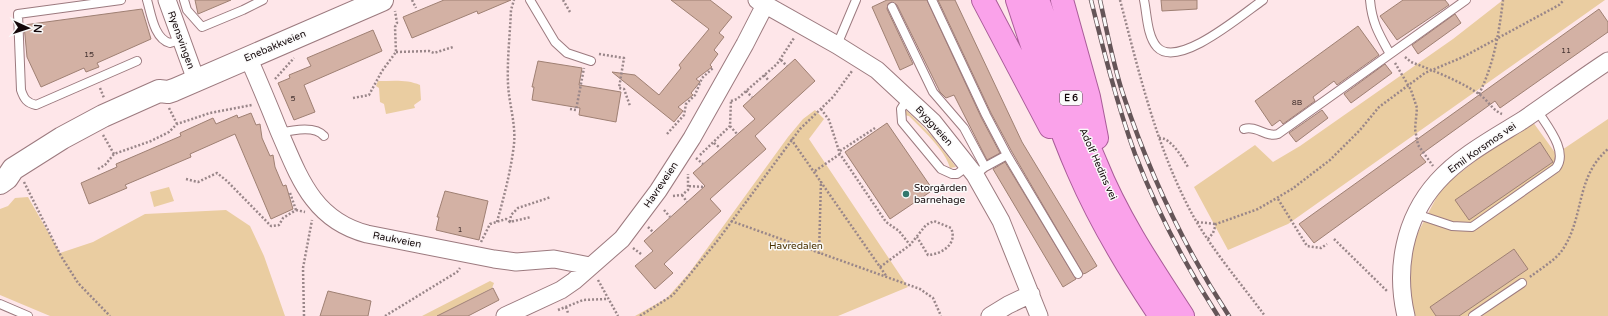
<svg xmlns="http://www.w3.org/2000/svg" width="1608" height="316" font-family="'Varela Round',sans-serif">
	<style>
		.green { fill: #eacda1 }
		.building { fill: #d3b1a4; stroke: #9f8073 }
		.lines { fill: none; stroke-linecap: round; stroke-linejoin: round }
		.service-casing { stroke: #9c7a7f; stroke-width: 10 }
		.minor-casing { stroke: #9c7a7f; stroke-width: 19 }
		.secondary-casing { stroke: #9c7a7f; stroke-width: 24 }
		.trunk-casing { stroke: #a95c98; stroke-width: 24 }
		.path { stroke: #998689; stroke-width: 2.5; stroke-dasharray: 2 2; stroke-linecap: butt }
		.service { stroke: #fff; stroke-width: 8 }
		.minor { stroke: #fff; stroke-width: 17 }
		.secondary { stroke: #fff; stroke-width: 22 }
		.trunk { stroke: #faa2ea; stroke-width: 22 }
		.rail-casing { stroke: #655558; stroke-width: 4.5 }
		.rail { stroke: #fafafa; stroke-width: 3; stroke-dasharray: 9; stroke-linecap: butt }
		.poi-dot { fill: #32786d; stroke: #fafafa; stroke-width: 1.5 }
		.labels { text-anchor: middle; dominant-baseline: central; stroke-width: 3; stroke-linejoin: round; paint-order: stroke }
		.number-label { font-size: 8px; fill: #443230 }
		.shield { fill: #fafafa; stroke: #595152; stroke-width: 1 }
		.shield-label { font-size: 9px; font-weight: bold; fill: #14080a }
		.street-label { font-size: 10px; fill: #14080a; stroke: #fafafa }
		.poi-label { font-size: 10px; fill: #14080a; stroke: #fafafa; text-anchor: start }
		.park-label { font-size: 10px; fill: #4a3200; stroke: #fafafa }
	</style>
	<rect width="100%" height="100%" fill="#fee6e9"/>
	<path class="green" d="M1503 0H1605L1288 224 1228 250 1194 187 1255 145 1273 162 1300 146 1453 39Z
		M378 81C392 81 407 79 420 85L421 100 414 105 415 108 386 114 384 104 380 102 379 88 376 86Z
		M815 110 824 119 809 139 908 287 838 316H635L667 298 690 272 788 137 803 119Z
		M906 110 931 135 956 167 950 168C946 151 922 129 909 116L904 115Z
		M1530 118 1556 154 1608 119V316H1411L1407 267 1414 240 1442 187Z
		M169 187 174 201 154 207 150 192Z
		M28 197 60 253 93 242 145 214 226 210 250 226 264 256 285 316H50L0 295V209L8 206 15 198Z
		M490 281 494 283 492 288 437 316H422Z"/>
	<path class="building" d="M195 0H231L198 14Z
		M444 0H511L478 14 477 11 412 38 403 17Z
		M671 0H710L732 17 719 33 724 37 714 50 718 54 710 65 712 67 696 79 700 82 691 93 693 95 678 107 683 111 674 122 612 72 635 75 659 95 681 68 679 65 709 29Z
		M887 0H927L981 117 1000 153 987 160 954 95 946 98 940 92 897 5 892 2 888 4 887 9 913 64 900 70 872 7Z
		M938 0H955L1022 142 1097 266 1086 273 1083 274 1012 152 991 113Z
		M1161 0H1197V9L1162 11Z
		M1403 0H1445L1449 5 1397 40 1380 16Z
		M142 9 151 39 97 63 99 67 86 72 84 68 41 87 27 57 24 25Z
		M1599 9 1608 22V32L1500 108 1495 101 1420 155 1426 162 1314 243 1299 224Z
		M1455 14 1461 23 1418 54 1412 45Z
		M1358 26 1379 55 1337 85 1334 81 1313 97 1315 101 1283 124 1280 120 1272 126 1255 101Z
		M373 30 382 51 304 85 315 112 294 120 278 83 290 78 289 75 311 66 307 58Z
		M795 59 815 81 755 136 766 149 710 199 721 211 664 264 673 273 655 289 635 266 653 251 644 241 705 186 693 173 755 119 743 106Z
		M538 61 582 68 579 85 621 92 616 122 579 115 580 108 532 100 534 87H532Z
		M1385 64 1392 73 1351 103 1344 94Z
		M1322 110 1328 118 1296 142 1289 133Z
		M251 113 256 125 260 124 262 138 270 156 273 155 275 167 283 186 286 185 293 209 271 219 235 134 190 154 191 157 125 185 127 188 89 204 81 183 117 167 116 164 181 136 180 133 213 118 216 124 237 115 238 118Z
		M887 123 933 190 890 219 845 152Z
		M1540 142 1553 162 1469 220 1455 200Z
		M1005 162 1076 279 1063 287 993 169Z
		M445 191 488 201 479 240 436 230 439 217H437Z
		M1514 249 1528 269 1459 316H1436L1430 307Z
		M493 288 499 300 468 316H437Z
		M328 291 371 301 368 316H320Z"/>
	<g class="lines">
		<defs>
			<path id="service" d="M121 0 18 14 21 90C24 99 27 103 36 105L137 61
				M147 0C151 13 154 39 170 43L180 40
				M184 0 187 10 202 27 243 10 263 0
				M530 0 555 42 567 53 591 61
				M932 0 986 115 1007 155
				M1144 0C1147 14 1147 36 1157 47 1178 70 1244 13 1263 0
				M1370 0C1372 23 1379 34 1390 54
				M892 7 933 92 964 128 985 167 975 175
				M837 45 856 0
				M908 98 901 109 902 122 941 169 952 174H957L968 166
				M1244 129C1257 125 1266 138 1278 134L1466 0
				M280 133C292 130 315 125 324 136
				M985 167 1007 155 1078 274
				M1416 214 1452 226 1472 227 1556 168C1569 151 1546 125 1537 110
				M0 304 28 316
				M1473 316 1522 283"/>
			<path id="minor" d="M167 0 196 80
				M757 0 837 45 877 70 933 122 975 175 1001 221 1039 316
				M248 57C259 82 269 106 279 131 299 177 313 220 367 234L494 259 516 262 554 259 590 266
				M505 316 561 290 574 281 622 239 658 191 692 138 745 44 765 5
				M990 316 1008 305 1031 294
				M1406 316C1395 269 1404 219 1437 182 1460 156 1494 138 1523 120 1551 101 1579 80 1608 61"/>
			<path id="secondary" d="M0 183 7 178 13 169 62 138 103 116 159 91 168 92 174 90 382 0"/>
			<path id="trunk" d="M983 0 1050 127
				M1017 0C1036 57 1054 116 1078 171 1100 222 1129 270 1160 316
				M1038 0C1058 54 1073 110 1096 163 1118 218 1151 267 1183 316
				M1062 0 1089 97 1097 138"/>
		</defs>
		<use href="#service" class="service-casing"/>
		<use href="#minor" class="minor-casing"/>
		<use href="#secondary" class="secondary-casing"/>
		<use href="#trunk" class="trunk-casing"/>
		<path class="path" d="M412 0 416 8
			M563 0 570 12
			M1120 0C1139 72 1156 146 1191 212 1211 249 1240 282 1265 316
			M396 52 429 51 434 53 453 47
			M599 54 624 58 619 88 624 89 630 106
			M1405 57 1411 62C1434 71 1458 80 1479 94 1488 100 1492 110 1502 114
			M781 60 787 66
			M1395 63 1411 90 1417 108 1415 129 1418 145 1433 166
			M764 75 769 81
			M275 79 294 58
			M100 88 104 98
			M746 91 752 97
			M1479 94C1494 64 1499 33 1503 0
			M353 98 369 95 382 71 396 52 395 27 397 23 395 11
			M731 101 737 99 777 64 794 38
			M169 108 177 124
			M570 109 576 110 584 68
			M821 109 829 120 840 154 886 222 899 231 910 245
			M730 126 737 134
			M667 134 684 115 686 104 695 95 702 78 713 68
			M103 135 114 154
			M1159 138C1171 137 1183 159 1188 167
			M791 139 887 277
			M714 143 720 148
			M840 151 875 128
			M700 155 730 126 731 101
			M696 158 703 164
			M98 169 105 165 114 154 151 141 169 132 177 124 210 113 252 105
			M815 171 840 154
			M186 179 198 182 217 173 227 181 271 226 279 225 283 218 296 210
			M24 182 61 256 78 283 110 316
			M689 186 703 187
			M290 193 296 210
			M682 195 687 202
			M673 196 682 195 688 190V174
			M1278 199 1307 246 1321 248 1327 244
			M296 210 305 212
			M664 210 670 217
			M731 221 920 289 933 298 941 316
			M497 222C504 196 511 171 514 144 516 124 509 104 508 84 507 60 510 34 511 10L514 0
			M510 222 511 215 518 208 551 197
			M1197 222 1216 224
			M648 227 653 232
			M1208 239 1213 233 1216 224 1258 209 1292 189 1330 160 1360 130 1379 107 1425 73 1463 57 1559 5 1564 0
			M1334 239 1387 291
			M481 242 490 224 506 219 510 222 531 217
			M633 248 641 254
			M819 254 821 181
			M880 267 910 245 926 225 934 221 951 228C958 244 942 254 928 255L917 237
			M1530 277C1540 269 1556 260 1563 249 1585 215 1575 178 1608 149
			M598 280 618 316
			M566 307 568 313
			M558 310 583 300 607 299
			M304 316 303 268 312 220
			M385 316 457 272 460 268
			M640 316 673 295 718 240 800 129 833 97 852 71"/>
		<use href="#service" class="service"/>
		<use href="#minor" class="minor"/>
		<use href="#secondary" class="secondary"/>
		<use href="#trunk" class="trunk"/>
		<defs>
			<path id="rail" d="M1091 0C1104 52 1117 104 1135 154 1157 211 1185 265 1218 316
				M1100 0C1107 31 1113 64 1123 94 1149 173 1184 247 1229 316"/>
		</defs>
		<use href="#rail" class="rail-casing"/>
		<use href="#rail" class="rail"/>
	</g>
	<circle class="poi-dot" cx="906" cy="194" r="4"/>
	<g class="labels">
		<g class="number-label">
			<text x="1566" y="50">11</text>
			<text x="89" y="54">15</text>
			<text x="293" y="98">5</text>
			<text x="1297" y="102">8B</text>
			<text x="460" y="229">1</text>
		</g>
		<rect class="shield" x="1060" y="91" width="22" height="14" rx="3"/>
		<g class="shield-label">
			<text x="1071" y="98">E 6</text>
		</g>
		<g class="street-label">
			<text transform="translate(181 40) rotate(70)">Ryensvingen</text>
			<text transform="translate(275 46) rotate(-23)">Enebakkveien</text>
			<text transform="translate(934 126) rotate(48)">Byggveien</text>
			<text transform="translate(1482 148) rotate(-35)">Emil Korsmos vei</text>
			<text transform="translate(1098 164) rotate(66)">Adolf Hedins vei</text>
			<text transform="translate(661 185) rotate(-56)">Havreveien</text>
			<text transform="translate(397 240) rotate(11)">Raukveien</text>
		</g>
		<g class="poi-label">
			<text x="914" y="188">Storgården<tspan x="914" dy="12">barnehage</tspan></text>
		</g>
		<g class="park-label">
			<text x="796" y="246">Havredalen</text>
		</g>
	</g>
	<g transform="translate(28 28) rotate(93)" stroke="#fafafa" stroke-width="3" paint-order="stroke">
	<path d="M0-3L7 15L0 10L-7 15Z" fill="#14080a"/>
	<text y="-6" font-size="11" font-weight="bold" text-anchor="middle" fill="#14080a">N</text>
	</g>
</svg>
